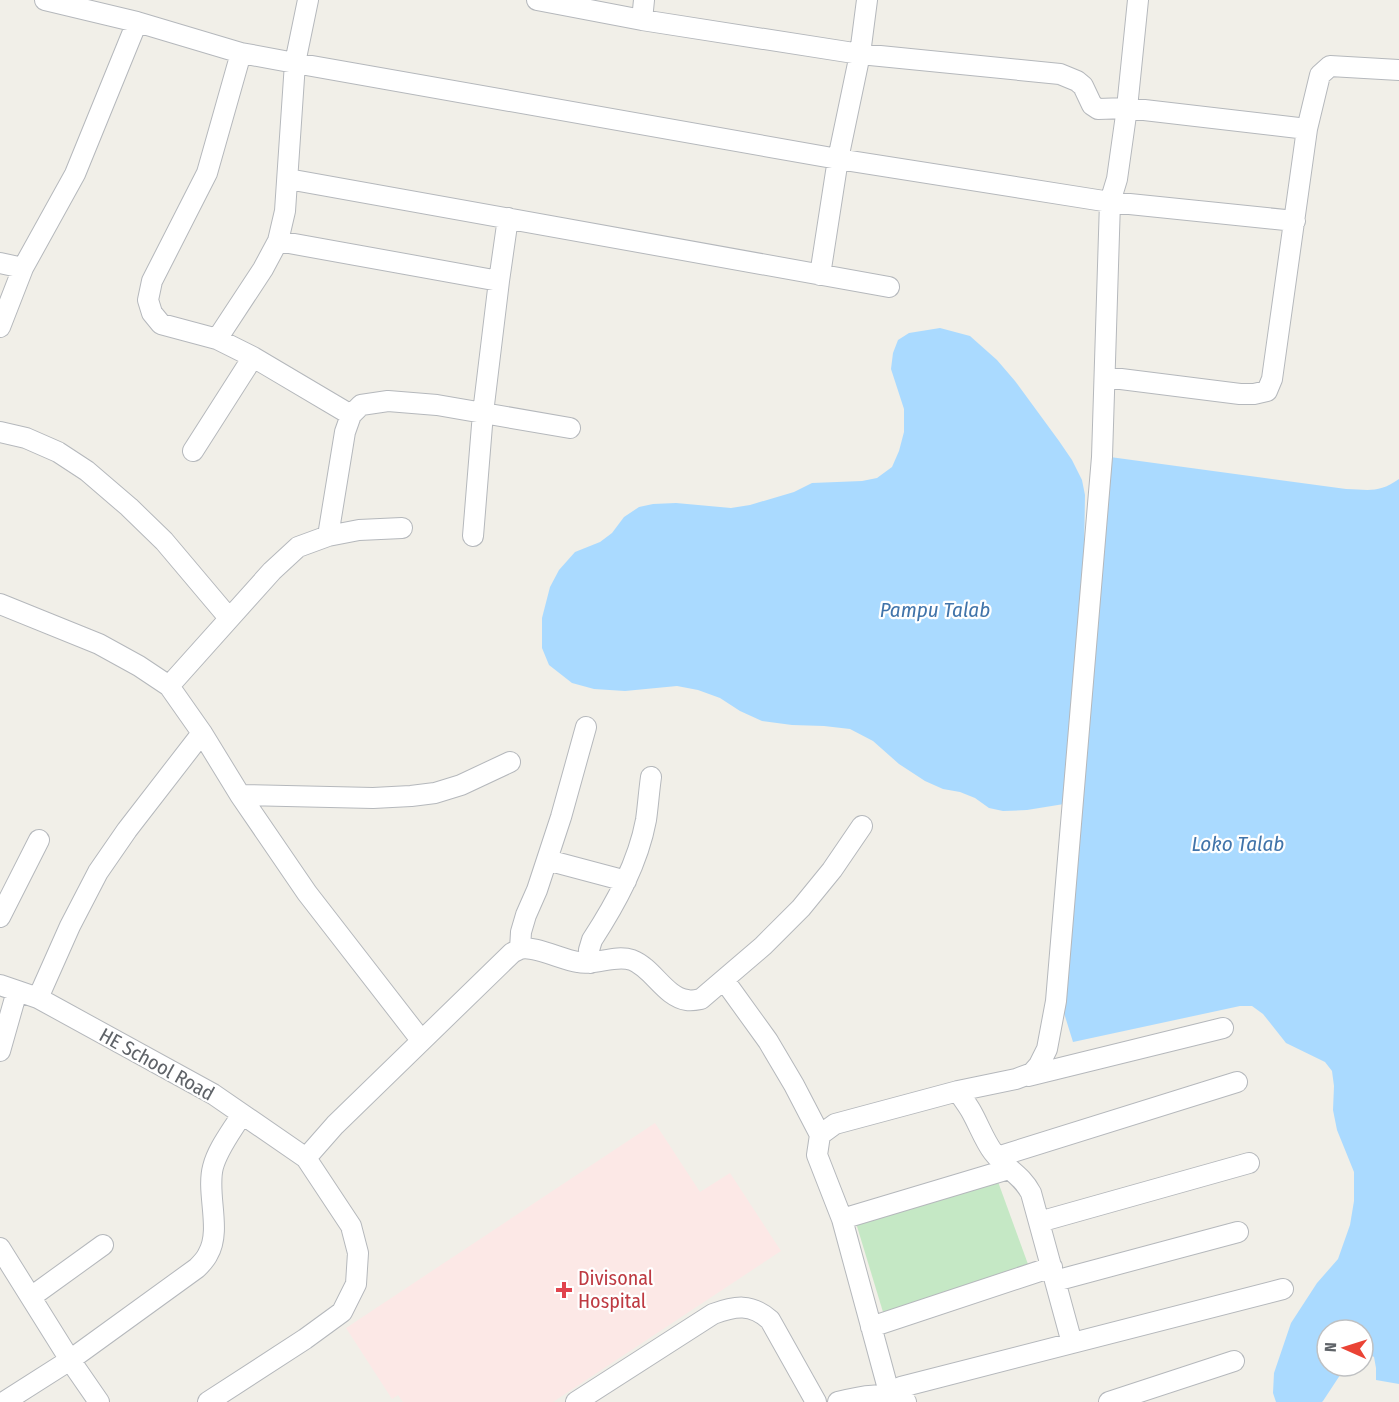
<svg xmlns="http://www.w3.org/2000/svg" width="1399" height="1402" font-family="'Fira Sans Condensed',sans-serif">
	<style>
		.medical { fill: #fce8e6 }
		.green { fill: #c5e8c5 }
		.water { fill: #aadaff }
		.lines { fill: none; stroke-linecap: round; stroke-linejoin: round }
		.minor-casing { stroke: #b5b8bc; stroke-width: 22 }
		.minor { stroke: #fff; stroke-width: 20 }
		.health-dot { fill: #e0444e; stroke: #fff; stroke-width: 2 }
		.labels { text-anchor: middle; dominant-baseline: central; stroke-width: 4.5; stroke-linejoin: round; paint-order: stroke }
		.street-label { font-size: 20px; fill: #5f6368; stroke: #fff }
		.health-label { font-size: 20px; fill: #be3a42; stroke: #fff; text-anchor: start }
		.water-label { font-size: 21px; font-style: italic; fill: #4174aa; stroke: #fff }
	</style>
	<rect width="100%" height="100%" fill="#f1efe8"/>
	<path class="medical" d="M655 1123 700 1192 730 1173 781 1251 553 1402H403L398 1395 392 1399 346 1328Z"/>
	<path class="green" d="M997 1179 1029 1267 883 1312 856 1223Z"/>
	<path class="water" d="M940 328 970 336 997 360 1015 381 1059 441 1072 460 1082 480 1085 495 1084 553 1077 652 1110 457 1346 489C1370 490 1379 493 1399 479V1384L1376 1380V1368L1374 1357 1367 1353H1363V1330H1327V1366H1346L1323 1401 1322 1402H1276L1273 1393 1274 1373 1291 1323 1317 1283 1338 1259 1350 1225 1354 1201V1172L1337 1130 1333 1110 1334 1086 1332 1071 1325 1062 1286 1043 1263 1014 1252 1006H1240L1073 1042 1064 1013 1088 691 1064 804 1027 810 1003 811 989 808 975 798 960 792 943 789 925 781 899 764 873 741 850 729 824 726 792 725 762 721 740 711 720 698 698 690 677 686 625 691 594 689 572 683 549 665 542 648V618L550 587 559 570 575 552 600 542 612 533 624 517 639 507 653 504 676 503 731 508 750 505 794 492 812 483 862 481 877 478 892 467 899 451 904 432V409L891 369 893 353 898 340 909 333Z"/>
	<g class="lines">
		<defs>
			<path id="minor" d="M45 0 137 22 241 53 295 63 838 159 1110 202 1295 221
				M308 0 295 63 285 211 278 241 263 269 217 339 253 357 351 415
				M537 0 642 20 860 54 1060 74 1077 81 1083 86 1092 105 1098 109 1127 108 1307 129
				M642 20 644 0
				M288 179 889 287
				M278 241 499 281 483 413 473 536
				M0 263 23 268
				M820 275 838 159 860 54 867 0
				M499 281 508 218
				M0 327 23 268 75 174 137 22
				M217 339 161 324 152 313 148 300 152 281 207 173 241 53
				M1105 377 1240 394H1254L1267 391 1272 379 1307 129 1320 75 1330 66 1399 70
				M0 432 26 438 58 452 87 471 129 507 164 541 229 618
				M193 451 253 357
				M328 536 345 432 351 415 361 405 388 401 437 405 570 428
				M0 604 99 644 139 666 169 686 202 733 240 795 307 893 421 1040
				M169 686 272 571 298 547 328 536 359 530 402 528
				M240 795 373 798 411 796 435 793 461 785 510 762
				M547 860 626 881
				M0 917 39 840
				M520 949 521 932 526 915 537 890 561 817 586 727
				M590 963 589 950 592 940C616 903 638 863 646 820 648 806 649 791 651 777
				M724 980 768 1041 794 1085 820 1135
				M0 985 38 998 213 1094 306 1158 351 1226 358 1253 356 1284 342 1312 305 1339 208 1402
				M38 998 70 926 98 872 127 830 202 733
				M0 1051 17 991
				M1028 1076 1223 1028
				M958 1091C962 1098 967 1104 971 1111 979 1125 984 1140 993 1152 1006 1169 1021 1174 1031 1193L1072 1343
				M997 1157 1237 1082
				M306 1158 335 1125 512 953C514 952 517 950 520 949 533 945 563 960 578 962 596 966 614 954 632 960 653 968 665 997 687 1000 691 1001 696 1000 701 999L763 946 801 908 832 870 862 826
				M842 1219 1009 1169
				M1039 1222 1249 1163
				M0 1248 70 1360 99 1402
				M1055 1281 1238 1232
				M31 1297 103 1245
				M871 1327 1052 1267
				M889 1394 901 1387 1283 1289
				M890 1396 842 1219 817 1155 820 1135 835 1124 958 1091 1016 1079 1032 1073 1039 1065 1047 1049 1056 1001 1102 457 1110 202 1117 179 1127 108 1138 0
				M4 1402 70 1360 197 1268C201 1264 206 1259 208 1254 222 1230 206 1193 213 1167 218 1148 232 1131 242 1114
				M576 1402 713 1314C735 1306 751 1303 770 1320L816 1402
				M838 1402C865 1395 879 1392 906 1402
				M1109 1402 1234 1361"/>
		</defs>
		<use href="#minor" class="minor-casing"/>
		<use href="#minor" class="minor"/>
	</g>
	<path class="health-dot" d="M561 1281h6v6h6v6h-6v6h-6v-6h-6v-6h6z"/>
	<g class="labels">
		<g class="street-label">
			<text transform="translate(157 1064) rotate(29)">HE School Road</text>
		</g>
		<g class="health-label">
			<text x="578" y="1278">Divisonal<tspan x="578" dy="23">Hospital</tspan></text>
		</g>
		<g class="water-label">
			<text x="935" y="610">Pampu Talab</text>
			<text x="1238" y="844">Loko Talab</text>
		</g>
	</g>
	<g transform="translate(1345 1348) rotate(273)"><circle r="28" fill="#ffffff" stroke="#bfc1c3" stroke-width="1.5"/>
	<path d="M0-4.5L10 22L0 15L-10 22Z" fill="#ea4335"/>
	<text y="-9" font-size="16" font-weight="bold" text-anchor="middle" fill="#5f6368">N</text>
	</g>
</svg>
